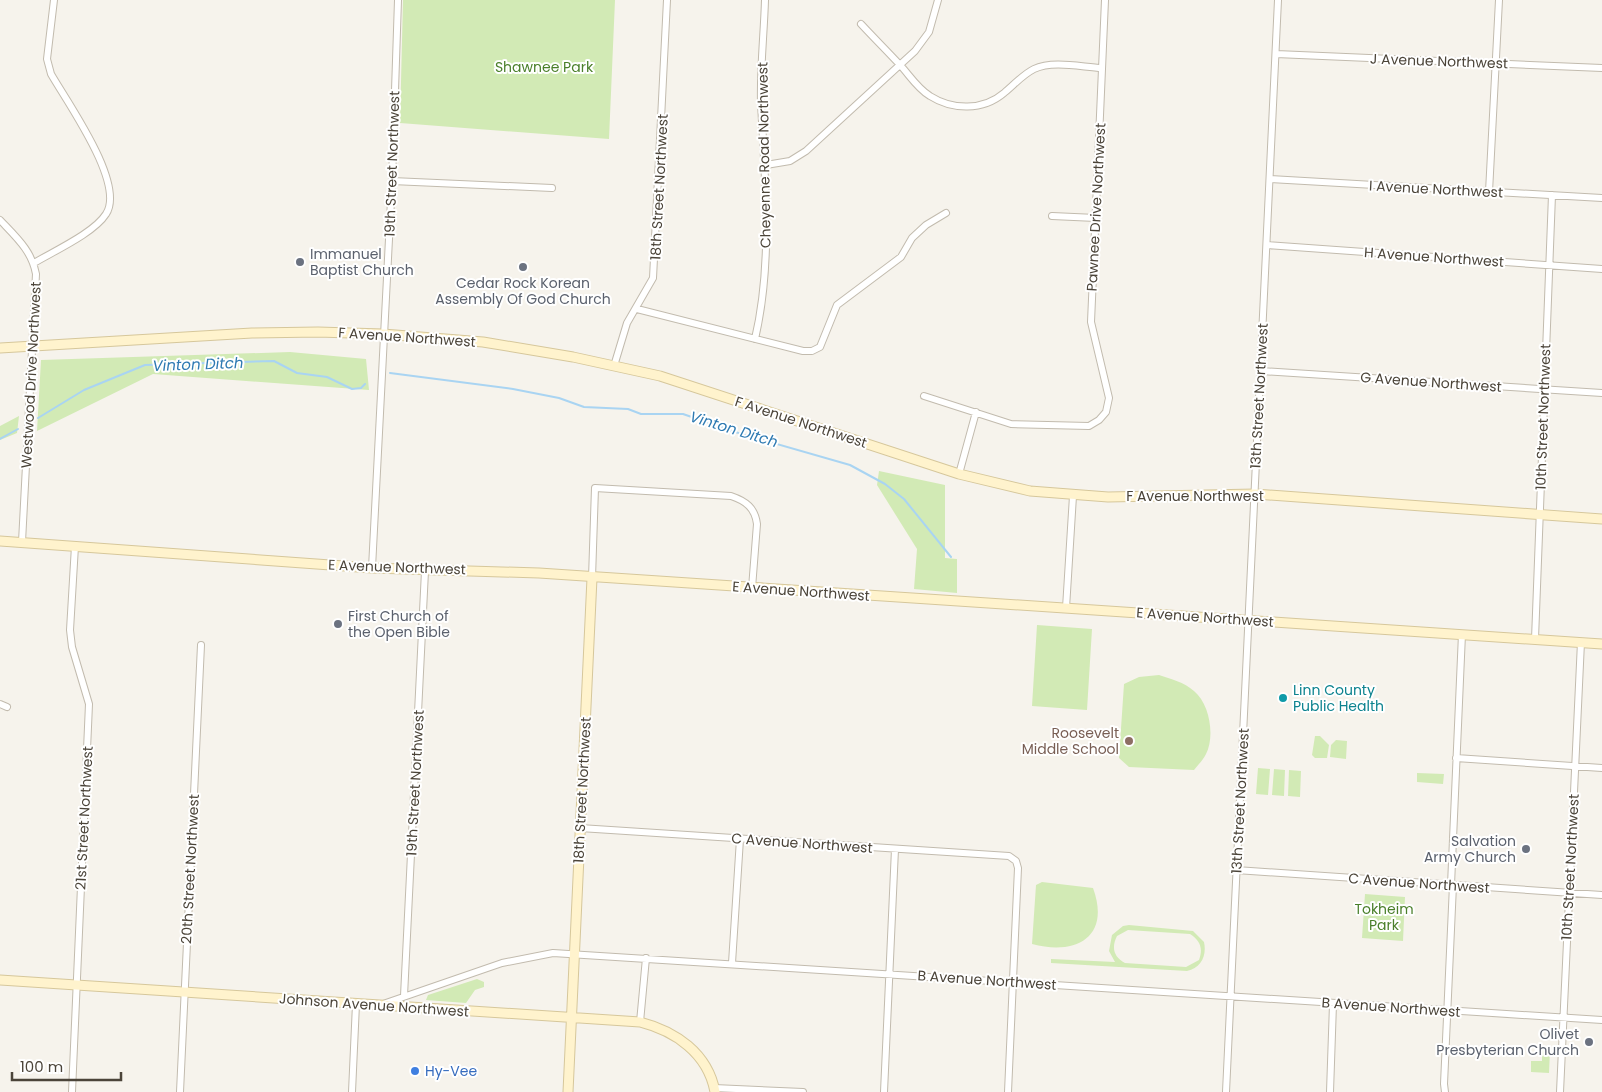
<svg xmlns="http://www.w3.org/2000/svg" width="1602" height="1092" font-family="Poppins,sans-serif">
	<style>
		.green { fill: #d2eab5; fill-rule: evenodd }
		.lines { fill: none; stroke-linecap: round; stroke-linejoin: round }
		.stream { stroke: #a9d4f2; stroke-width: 2 }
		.street-casing { stroke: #c2bbae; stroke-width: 8 }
		.secondary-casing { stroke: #d6c79b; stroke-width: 11 }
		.street { stroke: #fff; stroke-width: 6 }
		.secondary { stroke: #fff3cd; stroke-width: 9 }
		.worship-dot { fill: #6b7280; stroke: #fff; stroke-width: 2 }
		.culture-dot { fill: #0f9aa8; stroke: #fff; stroke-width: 2 }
		.education-dot { fill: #8d6e63; stroke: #fff; stroke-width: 2 }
		.shop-dot { fill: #3f7fe0; stroke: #fff; stroke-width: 2 }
		.labels { text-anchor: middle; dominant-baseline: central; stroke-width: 4; stroke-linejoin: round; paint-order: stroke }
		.street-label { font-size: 14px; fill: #4b4439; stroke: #fff }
		.park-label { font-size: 14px; fill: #4a7f2a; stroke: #fff }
		.worship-label { font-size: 14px; fill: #5b616d; stroke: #fff; text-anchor: start }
		.culture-label { font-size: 14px; fill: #0d838f; stroke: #fff; text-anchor: start }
		.education-label { font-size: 14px; fill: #785e54; stroke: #fff; text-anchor: end }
		.shop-label { font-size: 14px; fill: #366cbe; stroke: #fff; text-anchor: start }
		.water-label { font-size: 15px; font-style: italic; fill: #2e7ab2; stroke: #fff }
	</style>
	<rect width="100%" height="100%" fill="#f6f3ec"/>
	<path class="green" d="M403 0H615L609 139 400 123Z
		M290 352 366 359 369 390 153 374 37 431 41 360Z
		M19 416 17 433 0 440V426Z
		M879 471 945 485V558L957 559V593L914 589 917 549 877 485Z
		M1037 625 1092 629 1087 710 1032 706Z
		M1159 675C1171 679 1184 682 1194 691 1210 704 1215 737 1206 754 1203 760 1198 765 1194 770L1129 767 1119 758 1124 684 1139 677Z
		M1315 736H1320L1329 745 1327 758H1315L1312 755Z
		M1336 740 1347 741 1346 759 1330 757 1331 745Z
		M1258 768 1270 769 1268 795 1256 794Z
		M1274 769 1285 770 1284 796 1272 795Z
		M1289 770 1301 771 1300 797 1288 796Z
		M1417 773 1444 774 1443 784 1417 782Z
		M1042 882 1093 888C1111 937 1076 956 1032 944L1036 885Z
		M1365 894 1405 897 1403 941 1362 938Z
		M1129 925 1193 931 1204 942C1207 956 1201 968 1187 971L1051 963V959L1115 962 1109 951 1112 935 1123 926ZM1128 930 1190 934C1201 941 1203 949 1199 960L1186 967 1125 963C1114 957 1111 948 1117 936Z
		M477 979 484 982V987L475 990 466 1003 426 1000 428 995Z
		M1542 1049 1550 1050 1549 1073 1531 1072V1061H1542Z"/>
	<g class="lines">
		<path class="stream" d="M390 373 513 389 559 398 584 407 628 409 641 414H683L735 432 850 465 885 484 904 499 951 557
			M38 418 84 390 145 365 274 361 297 373 327 377 352 389 361 388 365 384
			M0 439 18 429"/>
		<defs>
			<path id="street" d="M861 24C874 38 888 52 901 66 910 76 918 89 930 96 952 110 983 111 1004 93 1014 85 1022 75 1034 69 1053 60 1081 67 1102 68
				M1276 54 1602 68
				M766 165 790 161 806 151 915 51 929 32 938 0
				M1270 179 1602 198
				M392 181 552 188
				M1489 192 1499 0
				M1052 216 1096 218
				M0 220C16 237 32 251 36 274L22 542
				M1267 245 1602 269
				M34 263C54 251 94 233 106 214 126 184 67 102 51 74L47 59 54 0
				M637 309 803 351H812L820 347 837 305 901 257 912 238 926 225 946 213
				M755 339C773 262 765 182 761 103 760 69 764 34 765 0
				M614 366 627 323 653 278 667 0
				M1261 371 1602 393
				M924 396 1011 424 1089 426 1099 420 1106 412 1109 398 1091 322 1105 0
				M959 474 976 412
				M372 568 392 181 398 0
				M592 578 595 488 731 496C746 501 755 508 757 524L752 588
				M1066 608 1073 496
				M1535 639 1552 195
				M0 704 7 707
				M1456 758 1602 768
				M580 828 1009 856 1016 861 1018 868 1008 1092
				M1236 870 1602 895
				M1451 885 1462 634
				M732 963 740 839
				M404 996 425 571
				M383 1004 502 963 553 953 1602 1020
				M640 1022 646 958
				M714 1088 803 1092
				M72 1092 89 704 72 647 70 630 75 546
				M180 1092 201 645
				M352 1092 356 1004
				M884 1092 895 849
				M1226 1092 1278 0
				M1330 1092 1333 1004
				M1445 1092 1444 1084 1453 885
				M1560 1092 1581 642"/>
			<path id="secondary" d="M0 348 252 333 318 332 383 334 483 342 573 357 660 376 959 474 1030 491 1108 497 1255 494 1602 519
				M0 541 372 568 539 573 1602 644
				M0 980 640 1022C675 1031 708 1053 715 1092
				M568 1092 592 578"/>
		</defs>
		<use href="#street" class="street-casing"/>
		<use href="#secondary" class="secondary-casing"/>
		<use href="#street" class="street"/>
		<use href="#secondary" class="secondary"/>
	</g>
	<g class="worship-dot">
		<circle cx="300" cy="262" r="5"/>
		<circle cx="523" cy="267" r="5"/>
		<circle cx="338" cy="624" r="5"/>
		<circle cx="1526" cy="849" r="5"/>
		<circle cx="1589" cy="1042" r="5"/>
	</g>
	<circle class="culture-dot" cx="1283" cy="698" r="5"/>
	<circle class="education-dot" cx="1129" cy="741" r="5"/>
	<circle class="shop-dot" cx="415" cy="1071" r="5"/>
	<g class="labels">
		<g class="street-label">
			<text transform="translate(1439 61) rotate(2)">J Avenue Northwest</text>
			<text transform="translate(764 155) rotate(-91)">Cheyenne Road Northwest</text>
			<text transform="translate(392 164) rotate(-88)">19th Street Northwest</text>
			<text transform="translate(659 187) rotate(-87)">18th Street Northwest</text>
			<text transform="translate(1436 189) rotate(3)">I Avenue Northwest</text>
			<text transform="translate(1096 207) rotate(-87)">Pawnee Drive Northwest</text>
			<text transform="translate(1434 257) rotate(4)">H Avenue Northwest</text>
			<text transform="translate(407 337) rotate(4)">F Avenue Northwest</text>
			<text transform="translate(31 375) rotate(-87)">Westwood Drive Northwest</text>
			<text transform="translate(1431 382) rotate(4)">G Avenue Northwest</text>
			<text transform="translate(1259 396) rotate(-87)">13th Street Northwest</text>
			<text transform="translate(1543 417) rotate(-88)">10th Street Northwest</text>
			<text transform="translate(801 422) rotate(18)">F Avenue Northwest</text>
			<text x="1195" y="496">F Avenue Northwest</text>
			<text transform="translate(397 567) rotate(2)">E Avenue Northwest</text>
			<text transform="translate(801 591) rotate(4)">E Avenue Northwest</text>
			<text transform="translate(1205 617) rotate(4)">E Avenue Northwest</text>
			<text transform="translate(415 783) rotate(-87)">19th Street Northwest</text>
			<text transform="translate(582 790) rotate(-87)">18th Street Northwest</text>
			<text transform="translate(1240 801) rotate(-87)">13th Street Northwest</text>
			<text transform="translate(84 818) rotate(-87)">21st Street Northwest</text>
			<text transform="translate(802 843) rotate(4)">C Avenue Northwest</text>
			<text transform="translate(1570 867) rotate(-87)">10th Street Northwest</text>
			<text transform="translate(190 869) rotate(-87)">20th Street Northwest</text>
			<text transform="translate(1419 883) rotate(4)">C Avenue Northwest</text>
			<text transform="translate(987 980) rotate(4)">B Avenue Northwest</text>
			<text transform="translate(374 1005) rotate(4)">Johnson Avenue Northwest</text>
			<text transform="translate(1391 1007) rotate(4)">B Avenue Northwest</text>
		</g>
		<g class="park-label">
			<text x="544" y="67">Shawnee Park</text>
			<text x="1384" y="909">Tokheim<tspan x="1384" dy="16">Park</tspan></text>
		</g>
		<g class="worship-label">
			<text x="310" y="254">Immanuel<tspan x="310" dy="16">Baptist Church</tspan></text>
			<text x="523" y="283" text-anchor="middle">Cedar Rock Korean<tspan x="523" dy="16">Assembly Of God Church</tspan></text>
			<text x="348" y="616">First Church of<tspan x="348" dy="16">the Open Bible</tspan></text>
			<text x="1516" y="841" text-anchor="end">Salvation<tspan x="1516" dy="16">Army Church</tspan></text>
			<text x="1579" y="1034" text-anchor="end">Olivet<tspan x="1579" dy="16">Presbyterian Church</tspan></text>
		</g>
		<g class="culture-label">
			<text x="1293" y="690">Linn County<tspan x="1293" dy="16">Public Health</tspan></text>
		</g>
		<g class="education-label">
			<text x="1119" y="733">Roosevelt<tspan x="1119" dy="16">Middle School</tspan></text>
		</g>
		<g class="shop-label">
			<text x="425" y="1071">Hy-Vee</text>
		</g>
		<g class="water-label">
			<text transform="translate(198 364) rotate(-2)">Vinton Ditch</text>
			<text transform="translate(734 429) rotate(17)">Vinton Ditch</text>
		</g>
	</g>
	<path d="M12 1072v8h109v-8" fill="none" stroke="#4b4439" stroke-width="2.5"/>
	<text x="20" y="1072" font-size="15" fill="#4b4439" stroke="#ffffff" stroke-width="4" paint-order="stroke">100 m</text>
</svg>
